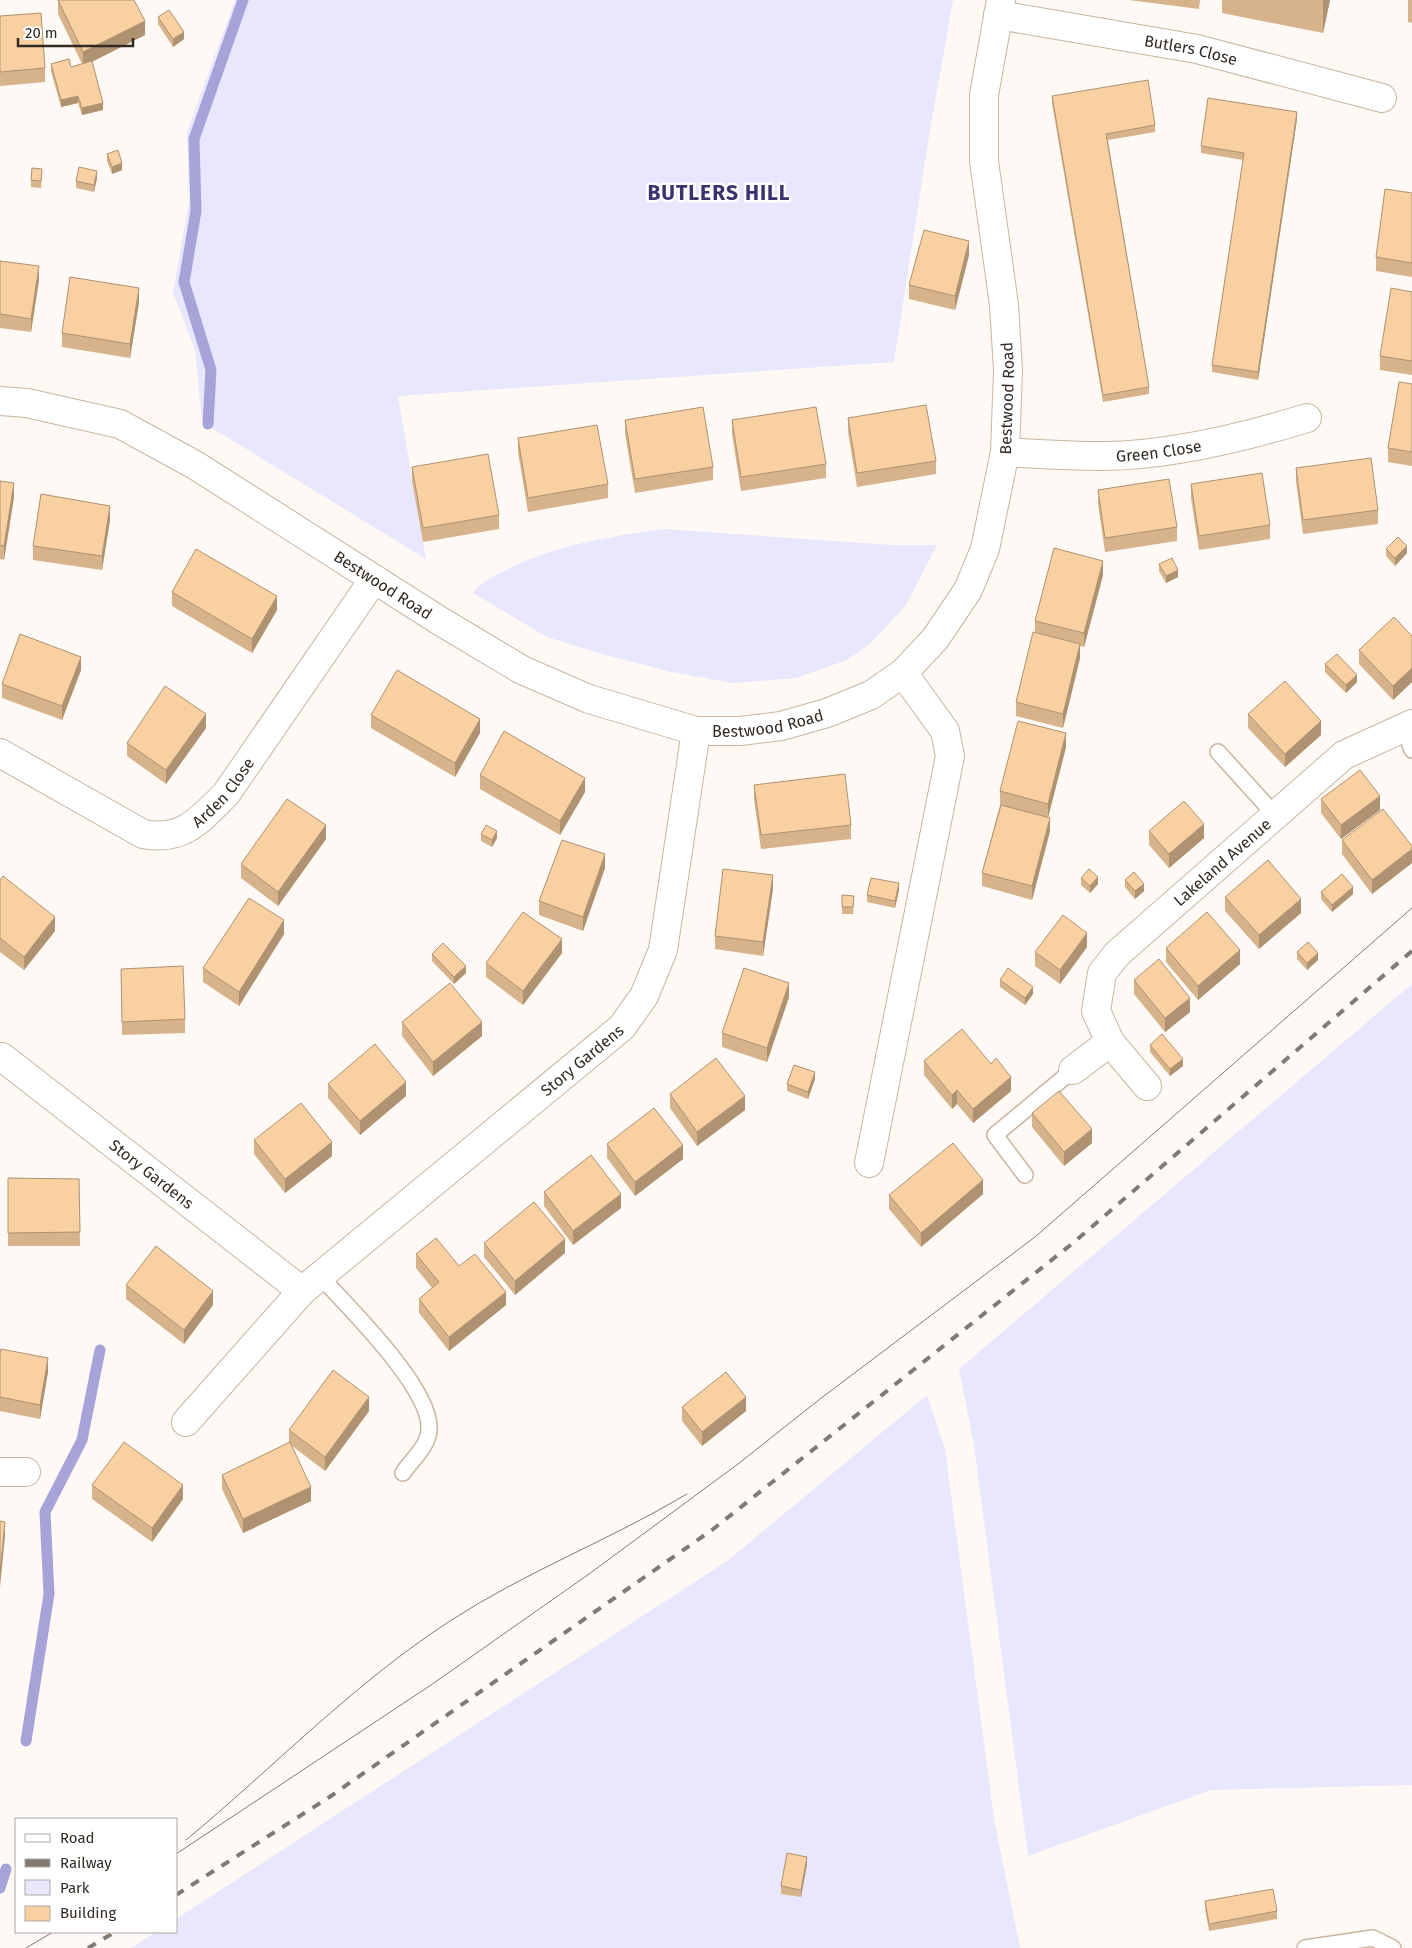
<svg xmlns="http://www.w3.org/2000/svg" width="1412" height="1948" font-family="'Fira Sans',sans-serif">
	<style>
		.green { fill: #e8e7fd }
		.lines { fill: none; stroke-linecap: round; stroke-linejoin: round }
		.stream { stroke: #a7a3d9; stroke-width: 11 }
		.lane-casing { stroke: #c9b5a0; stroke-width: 18 }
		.street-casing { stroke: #c9b5a0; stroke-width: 30 }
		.secondary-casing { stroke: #c9b5a0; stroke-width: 30 }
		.lane { stroke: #fff; stroke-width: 15 }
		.street { stroke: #fff; stroke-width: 28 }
		.secondary { stroke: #fff; stroke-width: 28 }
		.tram { stroke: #817a74; stroke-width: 1 }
		.rail { stroke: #817a74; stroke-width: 4; stroke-dasharray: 9 9; stroke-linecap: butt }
		.wall { fill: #d6b38b }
		.shaded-wall { fill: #ae9271 }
		.building { fill: #f9d0a2; stroke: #ae9271 }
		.labels { text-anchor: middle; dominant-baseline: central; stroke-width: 5; stroke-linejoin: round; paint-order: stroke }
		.street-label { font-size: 16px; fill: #332b23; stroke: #fff }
		.district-label { font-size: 21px; font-weight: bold; letter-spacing: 1px; fill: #3c326e; stroke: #fff }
	</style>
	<rect width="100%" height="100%" fill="#fef9f5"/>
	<path class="green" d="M235 0H953L929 136 894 362 398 396 426 559 202 422 195 350 173 293 189 202 187 132Z
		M663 529 892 545H937L906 605 871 643 847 660 796 678 733 683 671 672 602 654 547 637 473 593C482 582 492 577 504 571 554 545 608 537 663 529Z
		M1412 984V1785L1211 1790 1028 1856 974 1445 959 1369Z
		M927 1395 945 1449 994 1819 1020 1948H131L156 1932H176V1919L727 1561Z"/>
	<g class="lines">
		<path class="stream" d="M208 424 211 370 184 282 196 211 194 139 243 0
			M26 1741 49 1594 45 1512 82 1440 100 1350
			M0 1888 6 1869"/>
		<defs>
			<path id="lane" d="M1404 728 1412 750
				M1218 752 1275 815
				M1025 1175 995 1135 1073 1070
				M320 1276C348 1307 429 1386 429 1427 430 1445 412 1459 403 1473
				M1305 1948 1373 1938 1393 1948"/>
			<g id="street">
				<path id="s1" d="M998 15 1197 49 1382 98"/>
				<path id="s2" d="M1005 452C1038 454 1072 456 1105 456 1170 455 1245 437 1307 418"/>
				<path id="s3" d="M0 753 143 834C182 842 200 820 226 794L374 579"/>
				<path id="s4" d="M2 1057 302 1291"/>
				<path d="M1073 1070 1110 1042"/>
				<path id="s5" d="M1147 1086 1110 1042 1096 1011 1102 973 1117 954 1344 755 1412 724"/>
				<path d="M869 1163 950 756 945 731 903 673"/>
				<path id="s6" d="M186 1422 302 1291 622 1027 644 996 663 950 696 731"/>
				<path d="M0 1472H26"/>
			</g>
			<g id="secondary">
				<path id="s7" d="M0 401 27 403 120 424 195 465 440 621 522 670 589 699 696 731H740L781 726 827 713 871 695 903 673 935 639 968 590 985 549 1005 452 1008 370 1004 305 984 161V95L1001 0"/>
			</g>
		</defs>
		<use href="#lane" class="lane-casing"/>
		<use href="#street" class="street-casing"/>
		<use href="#secondary" class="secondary-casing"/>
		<use href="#lane" class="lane"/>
		<use href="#street" class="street"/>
		<use href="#secondary" class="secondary"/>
		<path class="tram" d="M186 1840C274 1767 353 1684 450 1621 525 1572 610 1540 687 1494
			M176 1854 431 1685 589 1574 738 1464 820 1399 1035 1237 1412 908
			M26 1948 53 1932"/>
		<path class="rail" d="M176 1895 328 1798 712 1530 1073 1243 1412 951
			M88 1948 115 1932"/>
	</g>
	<path class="wall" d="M58 0 145 35 92 62 103 110 82 115 78 103 61 107 51 71V64L71 67 82 64 58 14Z
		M1129 0H1200L1199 9Z
		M1222 0H1330L1323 33 1222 13Z
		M1408 0H1412V23L1408 22Z
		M0 16 45 68V82L0 86Z
		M158 17 184 39 173 47 158 24Z
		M1052 96 1155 125V132L1108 140 1149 387V394L1103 402 1052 103Z
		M1297 119 1258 380 1212 372V365L1243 160 1201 153V146Z
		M107 154 122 170 112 174 107 161Z
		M42 176 41 188 31 187V180Z
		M97 178 94 192 76 188V181Z
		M1412 193V277L1376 271V257Z
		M969 255 955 310 909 299V285Z
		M0 261 39 280 31 332 0 328Z
		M1412 292V375L1380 370V356Z
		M139 302 130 358 62 347V333Z
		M1412 384V466L1388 462V448Z
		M848 418 936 461V474L857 487 848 432Z
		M625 420 713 467V480L635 493 625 434Z
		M732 420 826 464V478L741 491 732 434Z
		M518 438 608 484V498L528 512 518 452Z
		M412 467 499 515V529L423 542 412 481Z
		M1296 468 1378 510V524L1303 534 1296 482Z
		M0 481 14 497 4 560 0 559Z
		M1191 484 1270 525V539L1199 550 1191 498Z
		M1098 490 1177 527V541L1105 552 1098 504Z
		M110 520 102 570 33 560V546Z
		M1386 549 1407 553 1395 566 1386 556Z
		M1159 564 1178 577 1166 583 1159 571Z
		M1103 575 1084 647 1080 646V658L1063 728 1016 716V702L1035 633V621Z
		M172 592 277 610 252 653 172 606Z
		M1412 636V682L1393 700 1359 664V650Z
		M1325 664 1357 682 1346 693 1325 672Z
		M81 670 62 720 2 698V684Z
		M1248 714 1321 735 1285 767 1248 728Z
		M371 715 480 733 455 777 371 728Z
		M206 728 166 784 127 756V743Z
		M1066 747 1048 817 1050 831 1032 900 982 886V873L1000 805V791Z
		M480 775 585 792 560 835 480 789Z
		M754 785 851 825V839L761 849 754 799Z
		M1321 799 1380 810 1341 839 1321 813Z
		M1149 831 1204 838 1169 868 1149 845Z
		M481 834 497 838 492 847 481 841Z
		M326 839 278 906 241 878V864Z
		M1342 840 1412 846V863L1372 894 1342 854Z
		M605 868 583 931 539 915V901Z
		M1081 878 1098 884 1090 893 1081 885Z
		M0 880 55 931 24 970 0 952Z
		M1125 880 1144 891 1135 899 1125 887Z
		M773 889 763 956 715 949V936Z
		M899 890 895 908 867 902V895Z
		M1321 892 1353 894 1332 912 1321 899Z
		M842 895 854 903 853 914H842Z
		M1225 897 1301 913 1259 949 1225 911Z
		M284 934 239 1006 203 982V968Z
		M1087 947 1060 984 1035 966V952Z
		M1166 948 1240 964 1198 1000 1166 962Z
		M1297 952 1318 960 1307 970 1297 959Z
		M562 953 523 1005 486 977V963Z
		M432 954 466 973 454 984 432 961Z
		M121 969 185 1019V1033L122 1035Z
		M1000 980 1033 994 1025 1005 1000 987Z
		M1134 980 1190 1012 1165 1032 1134 994Z
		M789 997 767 1062 722 1047V1033Z
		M402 1022 482 1036 433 1076 402 1036Z
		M1150 1045 1183 1066 1170 1076 1150 1052Z
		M924 1061 1011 1091 973 1123 957 1104 952 1109 924 1075Z
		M815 1079 808 1099 787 1091V1084Z
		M328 1084 406 1096 360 1135 328 1098Z
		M670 1094 745 1110 697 1146 670 1108Z
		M1032 1113 1092 1143 1064 1166 1032 1127Z
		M254 1140 332 1156 285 1193 254 1154Z
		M607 1144 683 1159 635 1196 607 1158Z
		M8 1178 79 1179 80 1246H8Z
		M544 1192 621 1208 573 1245 544 1206Z
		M983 1194 921 1247 889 1209V1195Z
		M484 1243 565 1253 515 1295 484 1257Z
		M416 1254 459 1266 506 1305 449 1351 419 1313V1299L432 1288 416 1268Z
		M126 1285 213 1305 184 1344 126 1299Z
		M0 1354 48 1372 40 1419 0 1411Z
		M682 1407 746 1411 702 1446 682 1421Z
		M369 1411 325 1471 291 1445 311 1501 243 1533 222 1489V1475L289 1443V1430Z
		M92 1485 183 1499 152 1542 92 1499Z
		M807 1864 801 1897 781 1894V1886Z
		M1205 1901 1277 1911V1919L1209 1931 1205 1908Z"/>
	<path class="shaded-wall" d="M1323 0H1330L1323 33Z
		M145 21V35L83 66V52Z
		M184 32V39L173 47V39Z
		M78 96V103L61 107V100Z
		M103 103V110L82 115V108Z
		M1297 112V119L1258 380V372Z
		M122 163V170L112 174V167Z
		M97 171V178L94 192V185Z
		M969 241V255L955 310V296Z
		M39 266V280L31 332V319Z
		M139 288V302L130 358V344Z
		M14 483V497L4 560V546Z
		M110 506V520L102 570V556Z
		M1407 546V553L1395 566V558Z
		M1103 561V575L1084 647V633Z
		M1178 570V577L1166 583V576Z
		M277 596V610L252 653V639Z
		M1080 644V658L1063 728V714Z
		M81 657V670L62 720V706Z
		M1412 668V682L1393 700V686Z
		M1357 675V682L1346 693V685Z
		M206 714V728L166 784V770Z
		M480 719V733L455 777V763Z
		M1321 721V735L1285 767V754Z
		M1066 733V747L1048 818V804Z
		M585 778V792L560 835V821Z
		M1380 796V810L1341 839V825Z
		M1050 818V831L1032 900V886Z
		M1204 824V838L1169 868V854Z
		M326 825V839L278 906V892Z
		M497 831V838L492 847V840Z
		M1412 849V863L1372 894V880Z
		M605 854V868L583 931V917Z
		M773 875V889L763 956V942Z
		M1098 877V884L1090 893V886Z
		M899 883V890L895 908V901Z
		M1144 884V891L1135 899V891Z
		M1353 887V894L1332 912V905Z
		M1301 899V913L1259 949V935Z
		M55 917V931L24 970V957Z
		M284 920V934L239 1006V992Z
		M1087 933V947L1060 984V970Z
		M562 939V953L523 1005V991Z
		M1240 950V964L1198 1000V986Z
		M1318 953V960L1307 970V963Z
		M466 966V973L454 984V977Z
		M789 983V997L767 1062V1048Z
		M1033 987V994L1025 1005V998Z
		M1190 998V1012L1165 1032V1018Z
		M482 1022V1036L433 1076V1062Z
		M1183 1059V1066L1170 1076V1069Z
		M815 1072V1079L808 1099V1092Z
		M1011 1077V1091L973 1123V1109Z
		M406 1082V1096L360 1135V1121Z
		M957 1090V1104L952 1109V1095Z
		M745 1096V1110L697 1146V1132Z
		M1092 1129V1143L1064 1166V1152Z
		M332 1142V1156L285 1193V1179Z
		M683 1145V1159L635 1196V1182Z
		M983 1180V1194L921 1247V1233Z
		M621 1194V1208L573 1245V1231Z
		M565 1239V1253L515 1295V1281Z
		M213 1291V1305L184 1344V1330Z
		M506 1292V1305L449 1351V1337Z
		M48 1358V1372L40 1419V1405Z
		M369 1397V1411L325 1471V1457Z
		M746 1397V1411L702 1446V1432Z
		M183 1485V1499L152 1542V1528Z
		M311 1487V1501L243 1533V1519Z
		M5 1522V1536L0 1587V1573Z
		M807 1857V1864L801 1897V1890Z"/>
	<path class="building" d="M58 0H134L145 21 83 52Z
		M169 10 184 32 173 39 158 17Z
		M41 13 45 68 0 72V16Z
		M69 59 71 67 92 61 103 103 82 108 78 96 61 100 51 64Z
		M1148 80 1155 125 1106 134 1149 387 1103 395 1052 96Z
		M1208 98 1297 112 1258 372 1212 365 1244 153 1201 146Z
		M118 150 122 163 112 167 107 154Z
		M79 167 97 171 94 185 76 181Z
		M32 168 42 169 41 181 31 180Z
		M1385 189 1412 193V263L1376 257Z
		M924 230 969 241 955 296 909 285Z
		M0 261 39 266 31 319 0 314Z
		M70 277 139 288 130 344 62 333Z
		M1391 288 1412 292V361L1380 356Z
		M1399 382 1412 384V452L1388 448Z
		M926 405 936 461 857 473 848 418Z
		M703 407 713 467 635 479 625 420Z
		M816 407 826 464 741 477 732 420Z
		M597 425 608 484 528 498 518 438Z
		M488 454 499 515 423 528 412 467Z
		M1371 458 1378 510 1303 520 1296 468Z
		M1262 473 1270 525 1199 536 1191 484Z
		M1169 479 1177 527 1105 538 1098 490Z
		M0 481 14 483 4 546 0 545Z
		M41 494 110 506 102 556 33 546Z
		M1398 537 1407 546 1395 558 1386 549Z
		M1054 548 1103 561 1084 633 1035 621Z
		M196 549 277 596 252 639 172 592Z
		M1172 558 1178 570 1166 576 1159 564Z
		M1394 617 1412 636V668L1393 686 1359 650Z
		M1033 632 1080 644 1063 714 1016 702Z
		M20 634 81 657 62 706 2 684Z
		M1337 654 1357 675 1346 685 1325 664Z
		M397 670 480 719 455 763 371 715Z
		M1285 681 1321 721 1285 754 1248 714Z
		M165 686 206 714 166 770 127 743Z
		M1018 721 1066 733 1048 804 1000 791Z
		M504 731 585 778 560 821 480 775Z
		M1360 770 1380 796 1341 825 1321 799Z
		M845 774 851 825 761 835 754 785Z
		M287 799 326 825 278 892 241 864Z
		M1184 801 1204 824 1169 854 1149 831Z
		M1001 805 1050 818 1032 886 982 873Z
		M1383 809 1412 846V849L1372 880 1342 840Z
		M486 825 497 831 492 840 481 834Z
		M562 840 605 854 583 917 539 901Z
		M1268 860 1301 899 1259 935 1225 897Z
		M723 869 773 875 763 942 715 936Z
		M1089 869 1098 877 1090 886 1081 878Z
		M1134 872 1144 884 1135 891 1125 880Z
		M1342 874 1353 887 1332 905 1321 892Z
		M3 876 55 917 24 957 0 938V880Z
		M871 878 899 883 895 901 867 895Z
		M842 895 854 896 853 907H842Z
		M249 898 284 920 239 992 203 968Z
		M523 912 562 939 523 991 486 963Z
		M1207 912 1240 950 1198 986 1166 948Z
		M1063 915 1087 933 1060 970 1035 952Z
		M1308 942 1318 953 1307 963 1297 952Z
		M443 943 466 966 454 977 432 954Z
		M1159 959 1190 998 1165 1018 1134 980Z
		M183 966 185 1019 122 1022 121 969Z
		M744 968 789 983 767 1048 722 1033Z
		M1008 968 1033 987 1025 998 1000 980Z
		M450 983 482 1022 433 1062 402 1022Z
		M962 1029 991 1064 996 1058 1011 1077 973 1109 957 1090 952 1095 924 1061Z
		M1162 1034 1183 1059 1170 1069 1150 1045Z
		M375 1044 406 1082 360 1121 328 1084Z
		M716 1058 745 1096 697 1132 670 1094Z
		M794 1065 815 1072 808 1092 787 1084Z
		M1059 1091 1092 1129 1064 1152 1032 1113Z
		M301 1103 332 1142 285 1179 254 1140Z
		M654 1108 683 1145 635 1182 607 1144Z
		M953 1143 983 1180 921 1233 889 1195Z
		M591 1155 621 1194 573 1231 544 1192Z
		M8 1178 79 1179 80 1232 8 1233Z
		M534 1202 565 1239 515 1281 484 1243Z
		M436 1238 459 1266 475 1254 506 1292 449 1337 419 1299 439 1282 416 1254Z
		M156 1246 213 1291 184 1330 126 1285Z
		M1 1349 48 1358 40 1405 0 1397V1354Z
		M333 1370 369 1397 325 1457 289 1430Z
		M726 1372 746 1397 702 1432 682 1407Z
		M124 1442 183 1485 152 1528 92 1485Z
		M290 1442 311 1487 243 1519 222 1475Z
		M0 1521 5 1522 0 1573Z
		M787 1853 807 1857 801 1890 781 1886Z
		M1273 1889 1277 1911 1209 1924 1205 1901Z"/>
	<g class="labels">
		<g class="street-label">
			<text stroke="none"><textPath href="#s1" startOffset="196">Butlers Close</textPath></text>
			<text stroke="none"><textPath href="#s7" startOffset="1301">Bestwood Road</textPath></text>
			<text stroke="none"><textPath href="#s2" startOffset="154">Green Close</textPath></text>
			<text stroke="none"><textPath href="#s7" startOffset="431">Bestwood Road</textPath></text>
			<text stroke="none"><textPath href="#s7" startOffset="851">Bestwood Road</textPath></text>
			<text stroke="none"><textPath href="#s3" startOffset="261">Arden Close</textPath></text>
			<text stroke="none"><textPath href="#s5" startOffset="294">Lakeland Avenue</textPath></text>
			<text stroke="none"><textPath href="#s6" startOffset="538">Story Gardens</textPath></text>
			<text stroke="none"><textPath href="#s4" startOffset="190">Story Gardens</textPath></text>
		</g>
		<g class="district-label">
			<text x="719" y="193">BUTLERS HILL</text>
		</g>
	</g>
	<rect x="15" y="1818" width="162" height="115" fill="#ffffff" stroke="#adaaa7"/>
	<rect x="25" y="1834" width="25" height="8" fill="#ffffff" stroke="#adaaa7"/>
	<text x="60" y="1843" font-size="15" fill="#332b23">Road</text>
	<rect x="25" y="1859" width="25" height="8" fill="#817a74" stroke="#adaaa7"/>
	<text x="60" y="1868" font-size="15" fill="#332b23">Railway</text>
	<rect x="25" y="1880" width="25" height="15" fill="#e8e7fd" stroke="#adaaa7"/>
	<text x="60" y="1893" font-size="15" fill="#332b23">Park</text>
	<rect x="25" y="1906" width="25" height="15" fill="#f9d0a2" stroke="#adaaa7"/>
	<text x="60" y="1918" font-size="15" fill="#332b23">Building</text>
	<path d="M18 38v8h115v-8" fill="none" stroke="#332b23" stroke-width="2.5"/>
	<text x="25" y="38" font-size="15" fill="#332b23" stroke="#ffffff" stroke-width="4" paint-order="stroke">20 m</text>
</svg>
